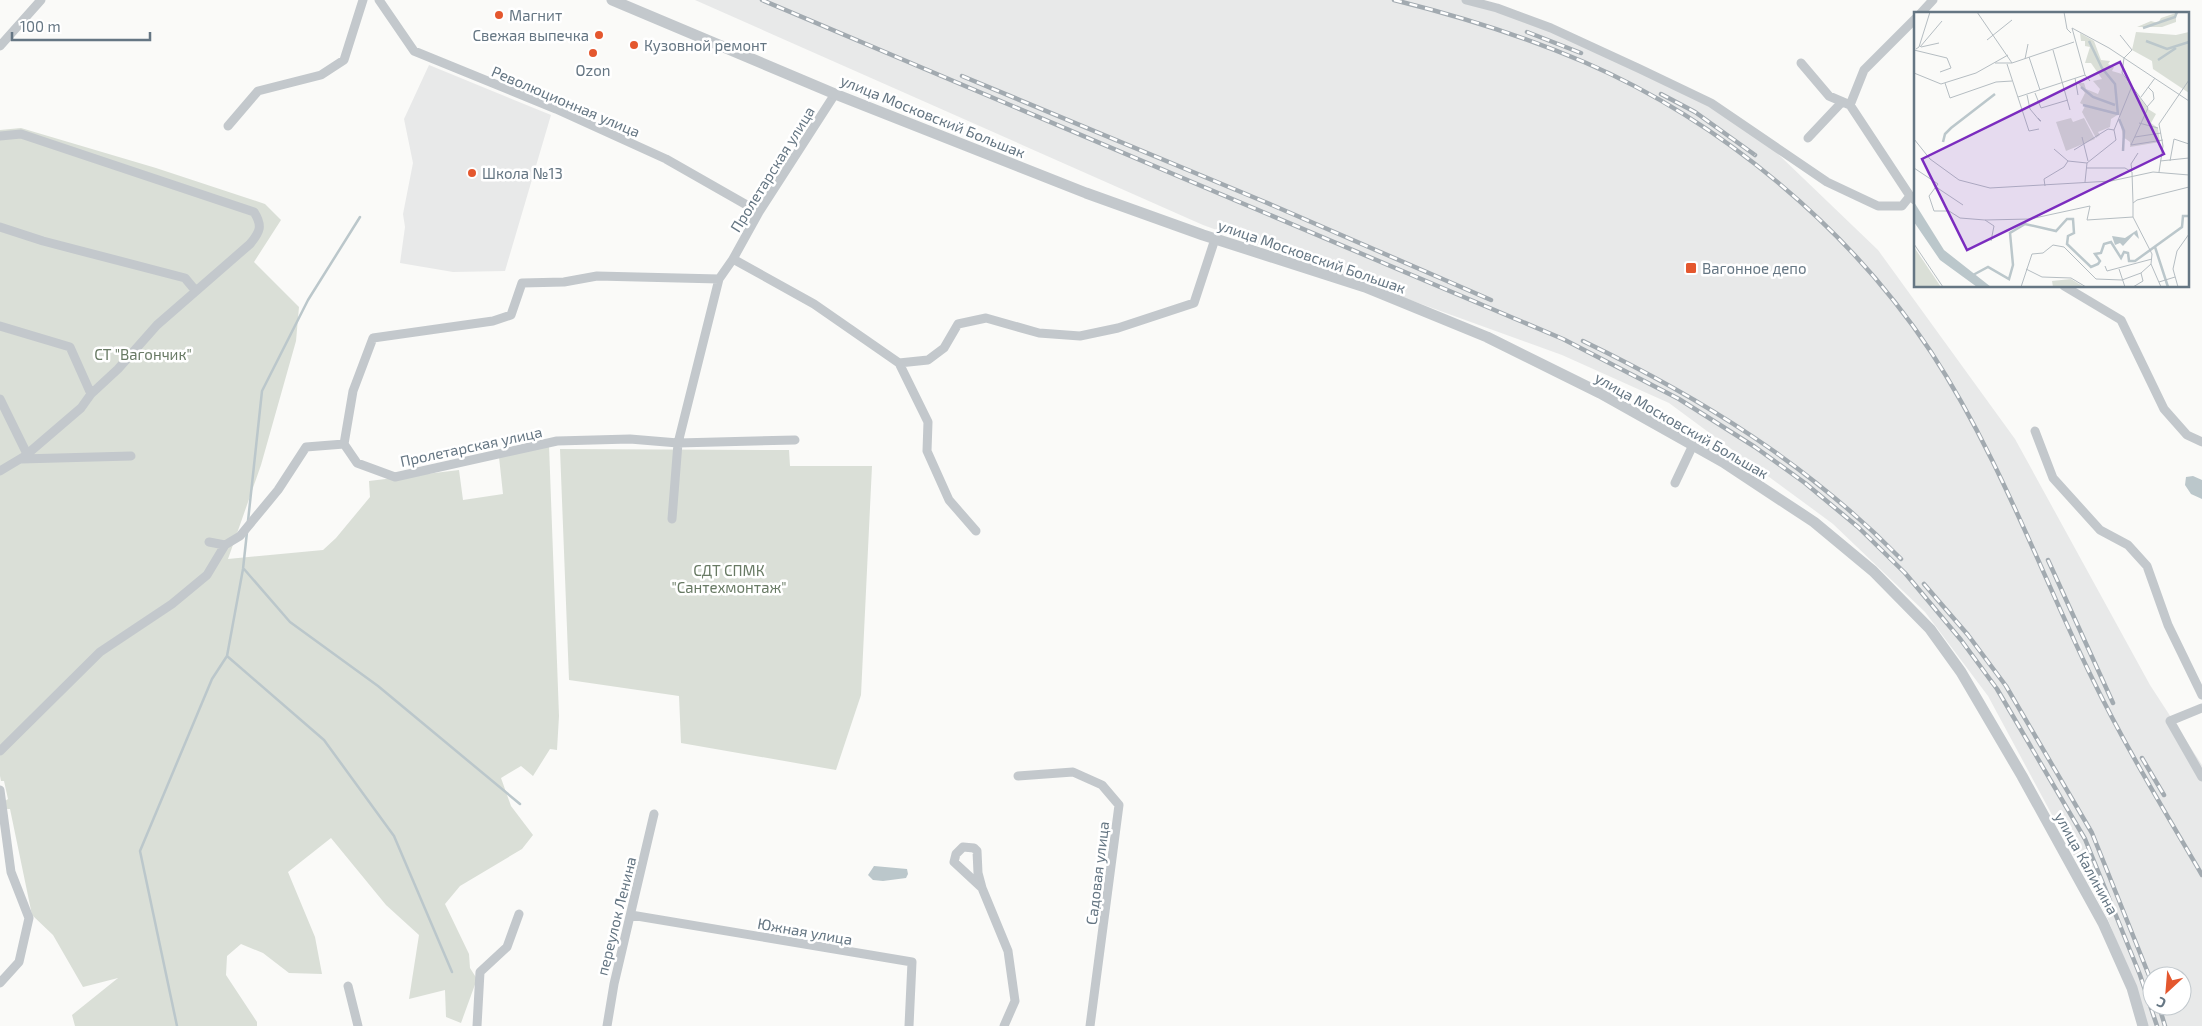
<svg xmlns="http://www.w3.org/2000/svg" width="2202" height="1026" font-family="'Exo 2',sans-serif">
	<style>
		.built { fill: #e8e9e9; fill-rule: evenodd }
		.green { fill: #dadfd7 }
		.water { fill: #bbc7cb }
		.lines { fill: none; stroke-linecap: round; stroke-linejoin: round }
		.stream { stroke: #bbc7cb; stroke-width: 2.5 }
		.minor { stroke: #c3c8cc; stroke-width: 9 }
		.tertiary { stroke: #c3c8cc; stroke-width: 11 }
		.rail-casing { stroke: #a2aab0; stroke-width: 4.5 }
		.rail { stroke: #fff; stroke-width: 2.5; stroke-dasharray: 8; stroke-linecap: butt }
		.poi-dot { fill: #e4572e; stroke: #fff; stroke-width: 2 }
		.labels { text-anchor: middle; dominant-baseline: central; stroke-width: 5; stroke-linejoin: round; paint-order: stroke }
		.poi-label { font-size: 15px; fill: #657683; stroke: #fff; text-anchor: start }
		.street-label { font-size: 15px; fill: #657683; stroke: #fff }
		.park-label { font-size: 15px; fill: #687a64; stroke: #fff }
		.inset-river { fill: none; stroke: #bbc7cb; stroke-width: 2.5 }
		.inset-road { fill: none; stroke: #b5bdc2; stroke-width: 1 }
		.view { fill: #7b2cbf; fill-opacity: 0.15; stroke: #7b2cbf; stroke-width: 2.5 }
		.inset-edge { fill: none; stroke: #657683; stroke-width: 2.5 }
	</style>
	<rect width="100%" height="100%" fill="#fafaf8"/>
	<path class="built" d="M695 0H1477L1637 63 1752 129 1878 250 2015 439 2150 685 2202 765V1026H2144L2135 987 2107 917 1988 696 1925 612 1833 524 1669 403 1562 355 1203 225ZM2152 976H2182V1006H2152Z
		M429 65 551 115 505 271 453 272 400 263 405 227 403 214 413 163 404 119Z"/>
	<path class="green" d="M21 128 156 168 265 204 281 220 254 262 299 307 296 341 261 465 228 559 323 550 336 538 370 497 369 481 459 470 463 500 503 494 499 457 549 445 559 716 557 750 550 749 533 776 521 766 501 778 511 806 533 835 522 849 460 886 445 904 469 954 470 968 477 979 461 1023 446 1017 445 990 409 999 419 935 386 905 331 838 288 872 315 937 322 974 289 973 263 953 241 944 227 956 226 975 257 1022V1026H75L72 1015 118 978 83 987 53 935 32 915 10 809H5V801L8 799 4 781H1L0 776V130Z
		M560 449 789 450 790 466H872L861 695 836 770 681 743 679 696 569 680Z"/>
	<path class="water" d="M2193 476 2202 480V499L2191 494 2185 485 2186 477Z
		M874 866 907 869 908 874 906 878 883 881 873 880 868 875Z"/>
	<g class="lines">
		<path class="stream" d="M248 521 262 391 308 300 360 217
			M244 569 290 622 378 686 520 804
			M227 656 324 740 394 836 452 972
			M177 1026 140 851 212 679 227 656 243 569 247 532"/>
		<path class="minor" d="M379 0 414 51 556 109 666 159 759 212
			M1466 0 1497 8 1551 28 1640 69 1711 103 1827 182 1878 206H1902L1910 196
			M1920 14 1933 0
			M1916 18 1864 70 1850 105 1910 196 1916 201
			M0 46 41 0
			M1801 63 1829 96 1850 105
			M835 94 759 212 733 259 814 304 899 363 928 422 927 451 949 500 976 531
			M228 126 258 91 321 75 344 60 363 0
			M0 136 21 134 254 212C263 226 260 232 250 244L157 325 118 369 91 394 81 408 25 456 0 471
			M1808 138 1842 102
			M0 227 43 241 185 278 195 290
			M733 259 719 279 597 276 564 282 522 283 511 315 493 321 373 338 353 391 344 444 357 463 395 477 557 441 630 439 678 443 795 440
			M2064 286 2121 320 2164 409 2187 435 2202 442
			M0 326 70 347 91 394
			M899 363 928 360 944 348 958 324 986 318 1039 333 1080 336 1118 328 1194 303 1215 239
			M0 399 27 454
			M2035 431 2053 478 2100 530 2128 545 2147 566 2168 625 2202 695
			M21 459 131 456
			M1675 483 1693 445
			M672 519 678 443 719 279
			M209 542 225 545
			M2202 708 2170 721 2202 777
			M0 751 100 652 172 604 207 575 225 545 240 536 278 490 306 447 344 444
			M1018 776 1073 772 1102 785 1119 805 1090 1026
			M0 790 11 872 29 918 19 962 0 983
			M982 888 954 862 956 854 963 847 974 848 977 851 978 873 982 888 1008 951 1015 1001 1004 1026
			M631 915 912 962 909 1026
			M348 986 358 1026
			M477 1026 480 972 507 947 519 914
			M607 1026 614 984 654 814"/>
		<path class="tertiary" d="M612 0 835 94 1086 193 1203 235 1365 287 1487 337 1600 393 1723 462 1814 522 1873 571 1930 629 1961 672 2022 776 2103 923 2132 988 2143 1026"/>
		<defs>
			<path id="rail" d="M762 0 1563 339 1679 399 1755 447 1805 483 1858 527 1905 573 1961 640 1997 689 2085 839 2140 975 2157 1026
				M1394 0C1459 16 1523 36 1584 62 1721 121 1849 228 1931 352 1998 454 2039 569 2092 678 2125 746 2164 810 2202 875
				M1527 32 1581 53
				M962 76 1265 202 1491 300
				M1661 94 1695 112 1755 155
				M1583 341C1701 398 1808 464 1901 559
				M2048 560 2113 703
				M1924 584 1968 635 2006 686 2092 833 2152 983
				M2142 758 2164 795
				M2159 1006 2165 1026"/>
		</defs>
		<use href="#rail" class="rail-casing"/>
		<use href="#rail" class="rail"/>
	</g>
	<g class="poi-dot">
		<circle cx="499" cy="15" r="5"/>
		<circle cx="599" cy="35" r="5"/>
		<circle cx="634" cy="45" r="5"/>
		<circle cx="593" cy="53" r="5"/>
		<circle cx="472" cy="173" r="5"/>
		<rect x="1685" y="262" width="12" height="12" rx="2.5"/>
	</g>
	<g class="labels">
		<g class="poi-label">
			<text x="509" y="15">Магнит</text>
			<text x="589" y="35" text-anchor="end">Свежая выпечка</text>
			<text x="644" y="45">Кузовной ремонт</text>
			<text x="593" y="70" text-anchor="middle">Ozon</text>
			<text x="482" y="173">Школа №13</text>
			<text x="1702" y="268">Вагонное депо</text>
		</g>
		<g class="street-label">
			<text transform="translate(566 101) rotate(23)">Революционная улица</text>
			<text transform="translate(933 116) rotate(22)">улица Московский Большак</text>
			<text transform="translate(772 169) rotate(-58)">Пролетарская улица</text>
			<text transform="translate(1312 256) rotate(19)">улица Московский Большак</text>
			<text transform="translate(1682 425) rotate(30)">улица Московский Большак</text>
			<text transform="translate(471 446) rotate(-12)">Пролетарская улица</text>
			<text transform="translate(2087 863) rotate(61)">улица Калинина</text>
			<text transform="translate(1097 873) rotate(-83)">Садовая улица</text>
			<text transform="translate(616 916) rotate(-76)">переулок Ленина</text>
			<text transform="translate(805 931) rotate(10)">Южная улица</text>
		</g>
		<g class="park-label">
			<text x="143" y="354">СТ "Вагончик"</text>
			<text x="729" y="570">СДТ СПМК<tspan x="729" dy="17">"Сантехмонтаж"</tspan></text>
		</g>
	</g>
	<g transform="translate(1914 12)">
		<rect width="275" height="275" fill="#fafaf8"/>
		<path d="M262 1V10L248 15H223L237 9 244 11 247 6ZM222 20 262 23 275 20V81L239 57 238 49 218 38ZM166 21 180 29 187 48 196 49 194 52 200 55 198 59 208 62 234 97 242 102 237 111 244 116 246 130 216 135V130L209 125 205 102 197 107 196 115 184 120 186 123 182 126 168 100 171 94 166 91 171 81 164 71H170L172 77 184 82 186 77 179 69 188 67 177 51H171L176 35 171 34V29H167ZM157 106 159 110 170 106 181 127 152 139 142 110ZM0 235 27 275H0ZM157 267 170 275H139L138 269Z" fill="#dadfd7"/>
		<path d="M0 190 30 238 77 275H63L26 248 0 210ZM223 218 225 227 220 222 209 234 206 231 201 233 198 224 211 226Z" fill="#bbc7cb"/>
		<path class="inset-river" d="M229 16 261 5 263 0M175 29 188 56 201 72 204 103M232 29 253 37 275 30M244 48 262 36M167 75 179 85 201 93M169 93 204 102M205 107 210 119 209 139M29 130 31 122 37 116 81 82M241 235 254 275M59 263 74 255 95 267 99 253 96 221 111 212 142 219 153 207H159L160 221 154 224 153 232 177 255 184 252 186 249 181 242 187 241 190 232 197 230 207 246 210 240 214 241 215 249H221L268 215 269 204H275"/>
		<path class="inset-road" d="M63 0 98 51M150 0 153 17 157 21M206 23 218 38 210 46 208 61 234 96 217 133 249 128M73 28 98 8M6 35 28 9M7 35 25 31M2 37 5 35 16 0M0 38 33 46 37 56 26 60M139 38 156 98M115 45 126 78M111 47 114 32M81 51H98L160 30M93 52 115 119 125 117M0 61 27 72 62 61 94 43M161 66 164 83M176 69 171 63 158 16 195 36 275 89M31 71 36 86 82 70 98 69M121 81 127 96 154 88M113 83 116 97 126 109H127L124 106M104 85 171 63M227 85 241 66M233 95 240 87 239 80 234 75M225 111 244 116M200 118 218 74M168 125 174 149M221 125 247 121M0 127 16 147 45 168 76 176 197 169 239 160 275 163M140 137 154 149 173 151 171 170M160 138 194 117 200 118 202 128 173 151M246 149 275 146M256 149 260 127 275 132M0 156 24 172 15 184 20 199H35L46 206 71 208 80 214 77 229M173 156H211L218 160 219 191M218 159 217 152 224 141M245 160 249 134 245 112 275 68M131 174 130 167 150 155 154 149M22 175 49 193M219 205 238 242 237 252 247 275M71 208 116 207 176 194 173 208 219 205V191L223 188 275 175M0 232 29 275M191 254 193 259 238 247M112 257 128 265 157 266 172 275M205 257 211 275M245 270 261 265M107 275 118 242 129 241 139 233 150 235 182 267 208 268 227 261 237 252M219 275 229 269 227 261M264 275 259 257 263 239 275 222"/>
		<path class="view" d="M206 50 250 142 53 238 8 147Z"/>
		<rect width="275" height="275" class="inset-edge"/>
	</g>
	<g transform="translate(2167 991) rotate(206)"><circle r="24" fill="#ffffff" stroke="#c1c8cd"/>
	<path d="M0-4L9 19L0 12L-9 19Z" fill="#e4572e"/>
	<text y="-8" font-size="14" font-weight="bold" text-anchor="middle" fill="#657683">С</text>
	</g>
	<path d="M12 32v8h138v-8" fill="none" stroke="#657683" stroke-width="2.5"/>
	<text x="20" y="32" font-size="15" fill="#657683" stroke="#ffffff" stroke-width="4" paint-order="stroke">100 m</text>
</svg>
